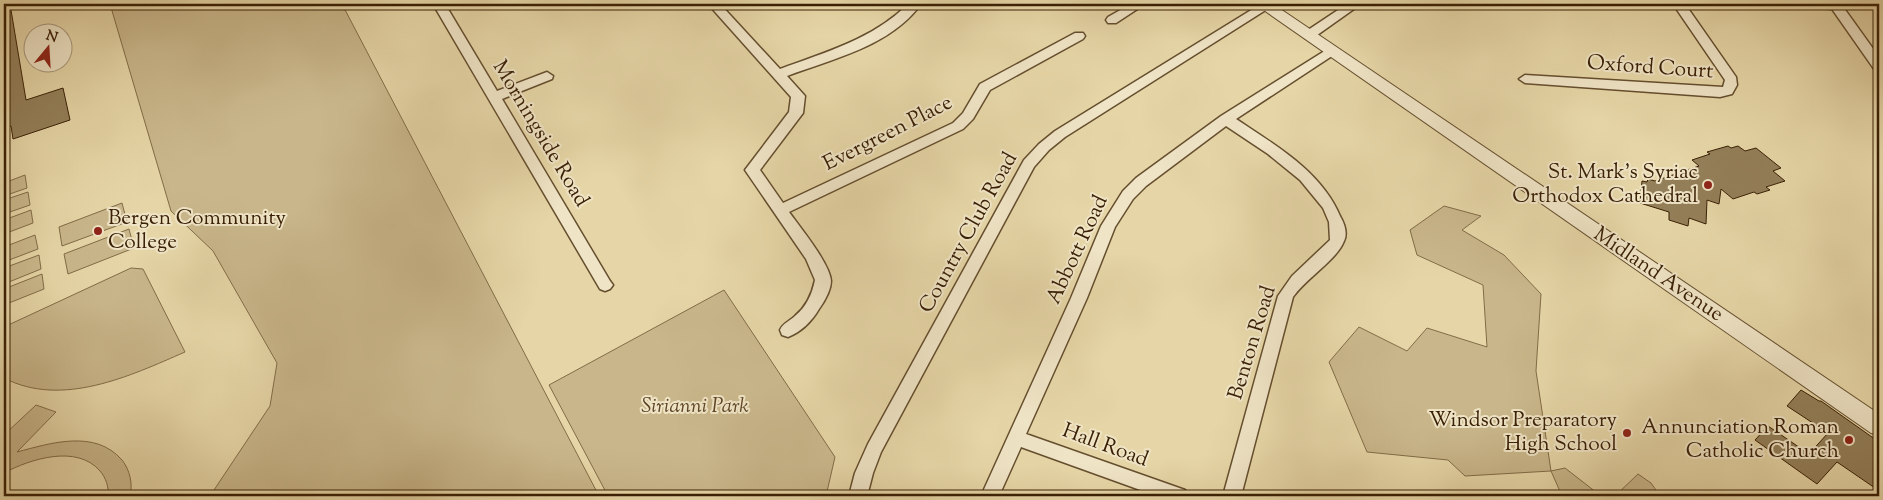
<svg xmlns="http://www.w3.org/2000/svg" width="1883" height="500" font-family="'Sorts Mill Goudy',serif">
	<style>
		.green { fill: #c9b78b; stroke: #826c48 }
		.building { fill: #937f59; stroke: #3a2005 }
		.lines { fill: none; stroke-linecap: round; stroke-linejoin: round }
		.minor-casing { stroke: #654e2e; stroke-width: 3 }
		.tertiary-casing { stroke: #654e2e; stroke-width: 2 }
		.minor { fill: #efe4c6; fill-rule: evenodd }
		.tertiary { fill: #efe4c6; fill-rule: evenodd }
		.poi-dot { fill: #8f2418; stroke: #efe4c6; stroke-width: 2 }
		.labels { text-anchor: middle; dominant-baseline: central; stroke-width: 4; stroke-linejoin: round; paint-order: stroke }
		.street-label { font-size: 21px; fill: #3a2005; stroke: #efe4c6 }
		.poi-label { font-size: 21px; fill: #3a2005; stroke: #efe4c6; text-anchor: end }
		.park-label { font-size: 21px; font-style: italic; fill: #5e4626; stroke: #efe4c6 }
	</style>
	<rect width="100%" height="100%" fill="#e6d6a7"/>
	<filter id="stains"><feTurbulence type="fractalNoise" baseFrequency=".004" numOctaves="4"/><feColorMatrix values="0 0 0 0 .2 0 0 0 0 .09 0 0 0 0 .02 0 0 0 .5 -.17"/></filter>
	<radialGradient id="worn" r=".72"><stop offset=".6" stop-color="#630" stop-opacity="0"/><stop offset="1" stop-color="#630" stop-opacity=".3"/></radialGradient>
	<path class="green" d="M110 4H342L599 496H210L270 406 277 363 213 251 171 211Z
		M25 175 27 188 4 196V183Z
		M28 192 30 205 4 214V200Z
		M122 203 127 222 62 246 59 227Z
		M1444 206 1481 216 1462 230 1504 255 1541 294 1536 371 1551 471 1565 468 1601 496H1562L1551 471 1465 476 1448 460 1367 452 1329 362 1359 327 1407 351 1427 328 1487 347 1483 285 1417 255 1410 230Z
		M31 210 33 223 4 234V220Z
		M129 229 134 248 68 274 64 254Z
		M35 235 38 249 4 262V247Z
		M39 255 41 269 4 284V268Z
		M131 268 143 269 185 352C130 376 62 408 4 378V327Z
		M42 274 44 289 4 305V289Z
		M724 290 835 457 826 496H608L549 385Z
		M36 405 56 412 17 452C51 443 95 429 122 460 130 470 133 484 130 496H108C109 487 106 478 100 471 77 444 30 459 4 473V435Z
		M1638 474 1651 483 1660 496H1615Z"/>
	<path class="building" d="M4 4H10L26 100 63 88 70 120 13 139 11 126 4 128Z
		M1728 146 1731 148 1738 146 1745 151 1756 148 1781 168 1773 171 1785 181 1766 187 1770 190 1757 194 1754 192 1733 199 1721 189 1719 204 1707 200 1706 224 1689 218 1688 226 1669 220V212L1640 203 1642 181 1647 182 1648 179 1655 181 1699 166 1692 160 1710 154 1707 152Z
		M1801 390 1819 401H1821L1879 442V483L1875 488 1837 462 1817 484 1755 440 1768 426 1809 454 1828 433 1787 406Z"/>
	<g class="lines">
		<defs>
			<path id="minor" d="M433 4H445L497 91 547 72 553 76 552 79 502 99 610 281 613 285 610 289 605 291 600 289Z
				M708 4H720L780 69C826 52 873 39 908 4H921C891 46 832 59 787 76L805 96 803 113 760 170 783 203 953 123 963 113 980 84 1075 33H1083L1085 36 1083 39 990 90 973 119 963 129 789 212C800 227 830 264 831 281 831 290 824 302 819 309 812 321 801 332 788 337L782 335 780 330C783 323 790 321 795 316 807 306 812 294 815 280L806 259 745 170 789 112 791 97Z
				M1131 4H1145L1116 23H1108L1106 20 1108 17Z
				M1261 4H1270L1272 6 1065 137 1049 150 1034 167 881 452 873 473 867 496H849L855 473 868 444 1024 160 1039 144 1055 131Z
				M1347 4H1361L1313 38H1305L1303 35 1305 32Z
				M1673 4H1685L1736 77 1737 85 1732 94 1720 97 1525 83 1519 79 1525 75 1723 87 1725 80Z
				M1810 4H1841L1879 57V70L1874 69 1832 9 1816 8Z
				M1331 47 1335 48 1337 51 1335 54 1236 119C1275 145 1321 171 1340 216 1344 223 1348 233 1344 241 1337 260 1306 278 1293 297L1241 496H1223L1278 296 1292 276 1330 240 1329 222 1323 208 1300 180 1268 154 1226 126 1146 186 1133 199 1115 227 1087 298 1026 434 1185 490 1188 496H1157L1021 447 999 496H981L1071 298 1101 226 1123 191 1136 178 1221 116Z"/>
			<path id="tertiary" d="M1255 4H1273L1879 414V435L1871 433Z"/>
		</defs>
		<use href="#minor" class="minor-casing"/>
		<use href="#tertiary" class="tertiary-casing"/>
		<use href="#minor" class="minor"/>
		<use href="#tertiary" class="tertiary"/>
	</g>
	<g class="poi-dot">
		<circle cx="1708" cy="185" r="5"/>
		<circle cx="98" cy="231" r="5"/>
		<circle cx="1627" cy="433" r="5"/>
		<circle cx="1849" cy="440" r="5"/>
	</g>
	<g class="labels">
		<g class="street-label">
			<text transform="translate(1650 68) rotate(4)">Oxford Court</text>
			<text transform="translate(540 134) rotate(59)">Morningside Road</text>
			<text transform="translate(888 134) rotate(-27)">Evergreen Place</text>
			<text transform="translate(969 233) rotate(-61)">Country Club Road</text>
			<text transform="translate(1078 250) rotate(-65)">Abbott Road</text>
			<text transform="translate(1658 275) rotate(34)">Midland Avenue</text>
			<text transform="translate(1253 343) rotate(-73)">Benton Road</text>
			<text transform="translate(1105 446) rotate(20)">Hall Road</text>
		</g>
		<g class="poi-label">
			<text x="1698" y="173">St. Mark's Syriac<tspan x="1698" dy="24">Orthodox Cathedral</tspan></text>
			<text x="108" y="219" text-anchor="start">Bergen Community<tspan x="108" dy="24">College</tspan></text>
			<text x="1617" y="421">Windsor Preparatory<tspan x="1617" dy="24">High School</tspan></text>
			<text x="1839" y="428">Annunciation Roman<tspan x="1839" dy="24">Catholic Church</tspan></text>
		</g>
		<g class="park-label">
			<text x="695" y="407">Sirianni Park</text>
		</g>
	</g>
	<rect width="1883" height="500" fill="none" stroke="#e6d6a7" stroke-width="20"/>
	<rect x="5" y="5" width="1873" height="490" fill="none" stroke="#3a2005" stroke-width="2.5"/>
	<rect x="10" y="10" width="1863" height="480" fill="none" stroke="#3a2005"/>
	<g transform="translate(48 48) rotate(18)"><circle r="24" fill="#efe4c6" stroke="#a79679"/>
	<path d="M0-4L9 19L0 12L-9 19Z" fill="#8f2418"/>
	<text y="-8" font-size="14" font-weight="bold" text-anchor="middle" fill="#3a2005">N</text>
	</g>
	<rect width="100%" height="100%" filter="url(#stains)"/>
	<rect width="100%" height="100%" fill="url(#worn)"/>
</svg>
